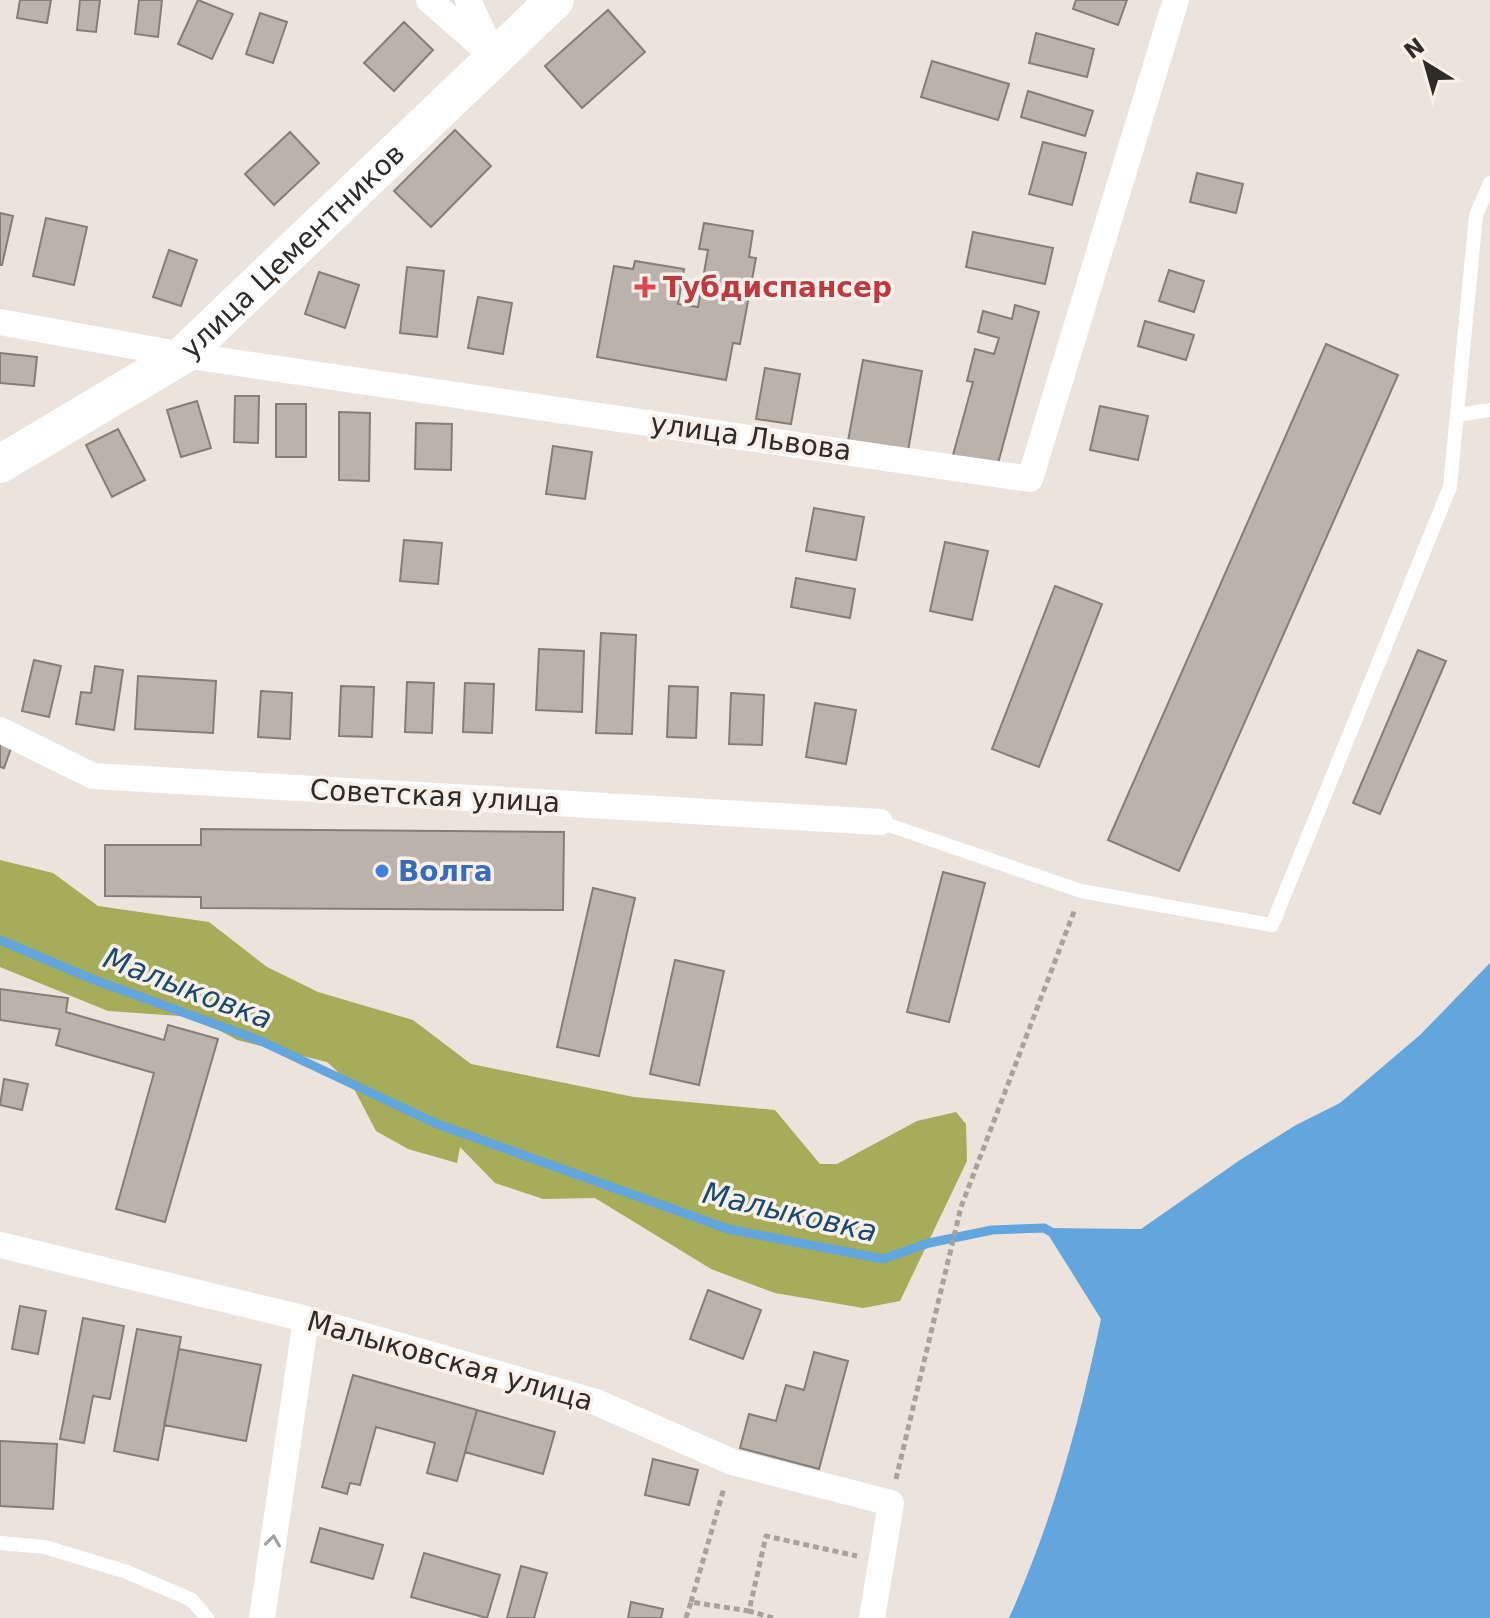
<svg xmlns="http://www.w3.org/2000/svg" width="1490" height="1618" font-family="'DejaVu Sans',sans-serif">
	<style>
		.forest { fill: #a5ac5a }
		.water { fill: #63a5dd }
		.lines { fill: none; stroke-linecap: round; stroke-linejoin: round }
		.stream { stroke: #63a5dd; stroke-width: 9 }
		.building { fill: #bab2ab; stroke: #857e78; stroke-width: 2 }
		.path { stroke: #a8a29c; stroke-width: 5; stroke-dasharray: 6 4; stroke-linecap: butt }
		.lane { stroke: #fff; stroke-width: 14 }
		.street { stroke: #fff; stroke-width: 26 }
		.secondary { stroke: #fff; stroke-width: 38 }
		.oneway { stroke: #a1a09e }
		.health-dot { fill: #e0444e; stroke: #f8f0e9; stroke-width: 3 }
		.shop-dot { fill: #3f7fe0; stroke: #f8f0e9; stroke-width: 3 }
		.labels { text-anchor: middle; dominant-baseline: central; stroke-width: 7; stroke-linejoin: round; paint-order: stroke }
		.street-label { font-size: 28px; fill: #2e2b28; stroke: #f8f0e9 }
		.health-label { font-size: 28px; font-weight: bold; fill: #be3a42; stroke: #f8f0e9; text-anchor: start }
		.shop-label { font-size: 28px; font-weight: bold; fill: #366cbe; stroke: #f8f0e9; text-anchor: start }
		.water-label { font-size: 30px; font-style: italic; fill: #1a4a70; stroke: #f8f0e9 }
	</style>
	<rect width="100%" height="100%" fill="#ebe3dc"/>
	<path class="forest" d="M0 860 53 873 98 906 209 922 267 967 318 992 413 1020 471 1064 634 1097 775 1110 820 1164H837L917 1121 956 1112 966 1124 967 1161 900 1301 863 1308 775 1293 711 1269 595 1198 543 1199 495 1183 460 1147 457 1163 408 1149 376 1131 352 1085 327 1062 237 1040 195 1017 108 1011 0 967Z"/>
	<path class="water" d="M1490 963V1618H1009C1053 1520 1079 1424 1101 1319L1044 1228 1141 1229 1240 1160 1296 1125 1340 1103 1420 1035Z"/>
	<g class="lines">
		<path class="stream" d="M0 940 92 979 261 1041 437 1124 728 1229 883 1259 929 1243 992 1230 1044 1228 1053 1233"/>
	</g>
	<path class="building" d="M20 0H51L47 23 17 18Z
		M80 0H100L96 32 77 30Z
		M139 0H162L158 37 135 34Z
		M198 0 233 14 212 59 178 44Z
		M1076 0H1127L1118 25 1073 9Z
		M608 10 645 52 582 108 545 66Z
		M260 13 287 22 273 63 246 54Z
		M404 22 433 50 394 91 364 63Z
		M1036 33 1094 49 1087 77 1029 63Z
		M932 61 1009 84 998 120 921 97Z
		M1028 91 1093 111 1085 136 1021 117Z
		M455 130 491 166 431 227 394 191Z
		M290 132 319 163 274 205 245 174Z
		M1043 142 1086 153 1072 205 1029 194Z
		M1197 173 1243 184 1236 213 1190 202Z
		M0 213 13 216 2 265H0Z
		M46 218 87 227 74 285 33 276Z
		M704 223 753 231 749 257 756 258 740 344 733 343 726 380 597 357 614 266 633 269 635 261 684 269 678 304 698 307 708 250 699 249Z
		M973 232 1053 248 1045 284 966 267Z
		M169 250 197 260 181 306 153 297Z
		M407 267 444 271 437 337 400 333Z
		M1169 270 1204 281 1194 312 1159 301Z
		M319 272 359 285 345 328 305 314Z
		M478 297 512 303 503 354 468 348Z
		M1015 305 1039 312 997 467 953 455 973 382 967 381 975 349 994 354 999 338 978 332 983 311 1012 319Z
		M1145 321 1194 335 1186 360 1138 346Z
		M1326 344 1398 375 1179 871 1108 840Z
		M0 353 37 357 34 386 0 383Z
		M863 360 922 371 908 451 848 441Z
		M765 368 800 374 791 424 756 419Z
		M235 396H259L258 443 234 442Z
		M197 401 211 448 181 457 167 410Z
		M276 404H306V457H276Z
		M1100 406 1148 416 1138 460 1090 450Z
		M339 412 370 413 369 481 339 480Z
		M416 423 452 424 451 470 415 469Z
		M118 429 145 480 112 497 86 445Z
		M553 446 592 452 585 499 546 494Z
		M814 508 864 517 856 560 806 551Z
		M404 540 442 543 438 584 400 581Z
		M945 542 988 551 972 620 930 611Z
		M796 578 855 589 850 618 791 607Z
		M1055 586 1102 604 1039 767 992 749Z
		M601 633 636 635 632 734 596 733Z
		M539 649 584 651 582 712 536 710Z
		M1418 650 1446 661 1380 814 1353 803Z
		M34 660 61 666 49 717 22 711Z
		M95 666 123 670 114 730 76 724 81 692 91 693Z
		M138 676 216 681 213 733 135 729Z
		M407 682 434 683 432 733 405 732Z
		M465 683 494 684 492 733 463 732Z
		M341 686 374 687 372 737 339 736Z
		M669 686 698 687 696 738 667 737Z
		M261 691 292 693 290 739 258 737Z
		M731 693 764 695 762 745 729 744Z
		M815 703 856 710 846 764 806 757Z
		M0 739 13 743 4 768 0 767Z
		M201 829 564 832 563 910 201 908V897L105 896V845H201Z
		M943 872 985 883 949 1022 907 1012Z
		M593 888 635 898 599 1056 557 1047Z
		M675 960 724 971 699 1085 650 1074Z
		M0 989 68 998 66 1012 164 1040 168 1025 218 1039 165 1222 116 1209 154 1073 56 1045 60 1029 0 1020Z
		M4 1079 28 1084 22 1110 0 1105Z
		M708 1290 761 1310 743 1359 690 1339Z
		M20 1306 46 1311 38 1354 12 1349Z
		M83 1318 124 1326 110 1399 93 1396 84 1443 60 1439Z
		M137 1329 181 1337 158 1460 114 1451Z
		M179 1349 261 1365 246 1441 164 1425Z
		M814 1352 848 1361 819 1469 740 1448 749 1414 776 1421 786 1385 804 1390Z
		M353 1375 477 1410 457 1481 427 1473 435 1443 376 1427 360 1485 350 1483 347 1494 322 1487Z
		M477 1410 555 1432 543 1474 465 1452Z
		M0 1441 57 1444 53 1509 0 1506Z
		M653 1459 698 1470 689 1505 645 1495Z
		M320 1528 383 1545 373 1579 311 1562Z
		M424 1553 500 1575 487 1618 411 1597Z
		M521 1566 547 1573 534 1618H507Z
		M631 1602 663 1609 661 1618H628Z"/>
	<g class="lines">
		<path class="path" d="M896 1479 961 1207 1075 909
			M691 1602 724 1488
			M686 1618 691 1602 749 1611
			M773 1618 749 1611 766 1536 857 1556"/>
		<path class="lane" d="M1457 415 1490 410
			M880 822 1081 891 1272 925 1450 487 1476 215 1490 183
			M0 1543 45 1547 127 1572 192 1600 207 1618"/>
		<path class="street" d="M429 0 494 57
			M468 0 489 46
			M0 322 183 355 1030 479 1176 0
			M0 730 93 776 880 822
			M0 1245 306 1319 596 1402 732 1462 891 1503 872 1618
			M262 1618 306 1319"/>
		<path class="secondary" id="s1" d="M0 464 183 355 555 0"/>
	</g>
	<defs><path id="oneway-chevron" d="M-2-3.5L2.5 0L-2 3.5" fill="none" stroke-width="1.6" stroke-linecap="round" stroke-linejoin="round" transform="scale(2)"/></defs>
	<use class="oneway" href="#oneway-chevron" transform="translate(273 1541) rotate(-82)"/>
	<path class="health-dot" d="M641 275h8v8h8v8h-8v8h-8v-8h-8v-8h8z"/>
	<circle class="shop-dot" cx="382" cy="871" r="8"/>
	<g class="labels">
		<g class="street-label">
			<text stroke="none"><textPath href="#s1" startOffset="364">улица Цементников</textPath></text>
			<text transform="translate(751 437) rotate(8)">улица Львова</text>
			<text transform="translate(435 796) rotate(3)">Советская улица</text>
			<text transform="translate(450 1361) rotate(16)">Малыковская улица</text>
		</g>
		<g class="health-label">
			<text x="663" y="287">Тубдиспансер</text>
		</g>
		<g class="shop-label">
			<text x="398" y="871">Волга</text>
		</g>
		<g class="water-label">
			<text transform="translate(188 988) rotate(21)">Малыковка</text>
			<text transform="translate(790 1212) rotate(13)">Малыковка</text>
		</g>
	</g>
	<g transform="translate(1426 64) rotate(323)" stroke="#f8f0e9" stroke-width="6" paint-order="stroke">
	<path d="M0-6L14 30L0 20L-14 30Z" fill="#2e2b28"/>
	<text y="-12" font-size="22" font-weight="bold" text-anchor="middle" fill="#2e2b28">N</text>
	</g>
</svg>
